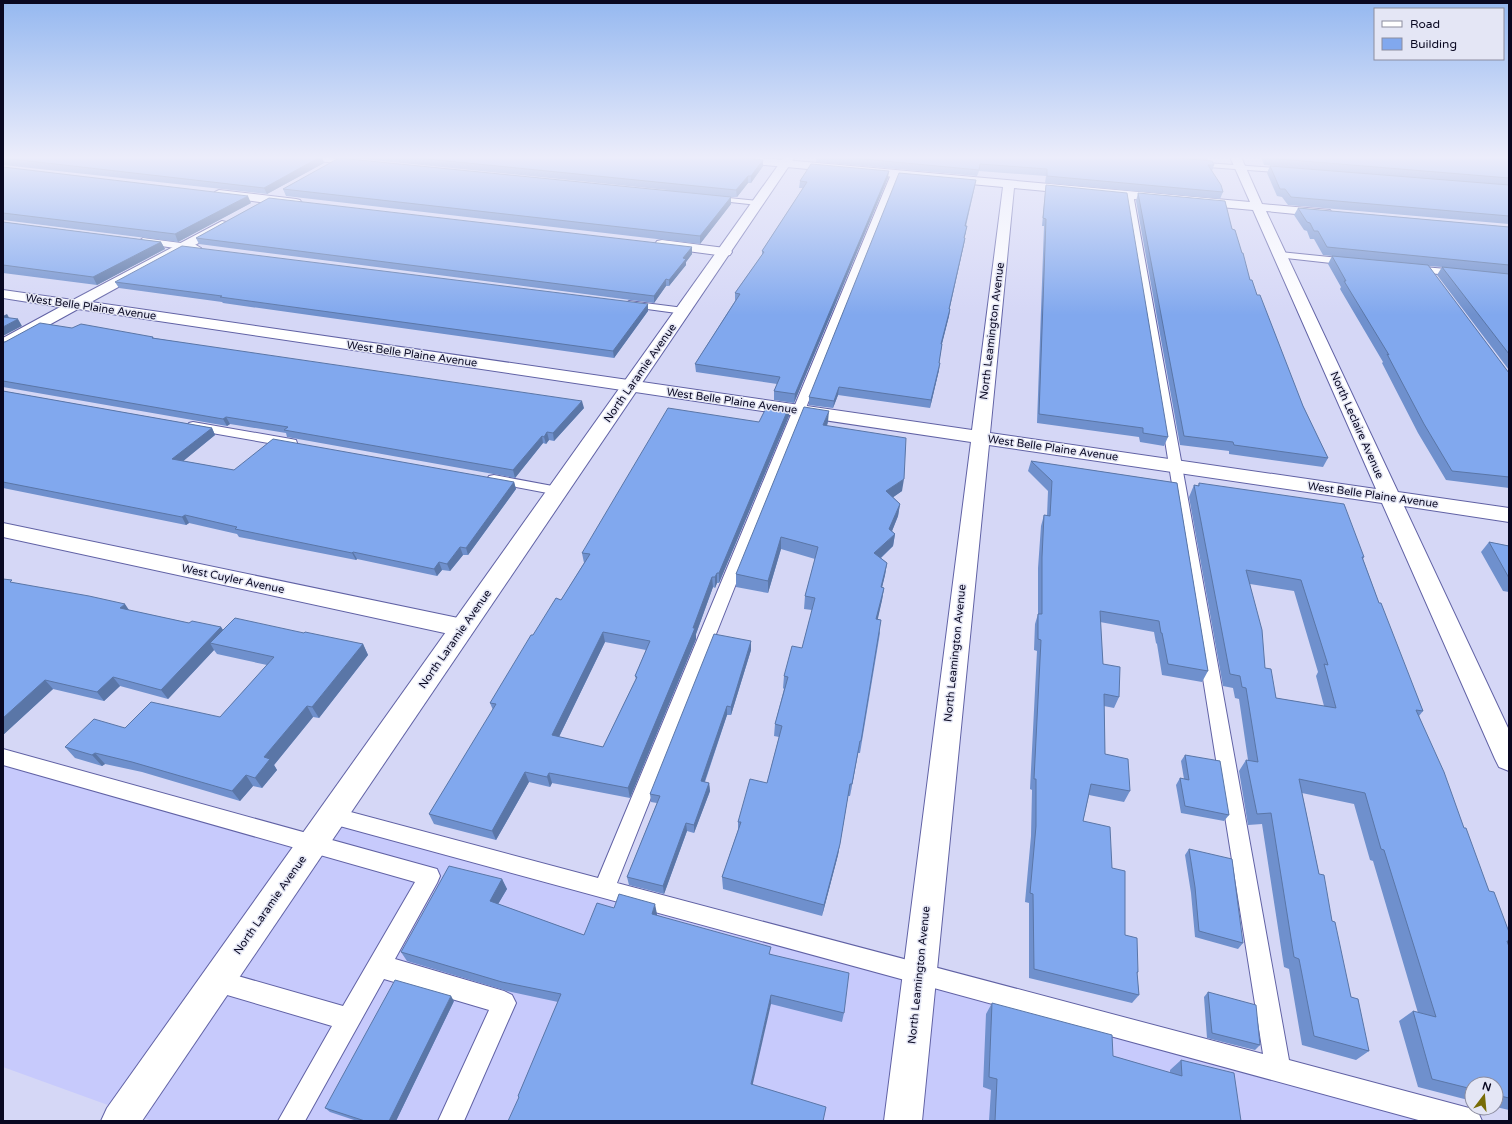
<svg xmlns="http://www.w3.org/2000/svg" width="1512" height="1124" font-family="'Varela Round',sans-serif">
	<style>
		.built { fill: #c7cafc }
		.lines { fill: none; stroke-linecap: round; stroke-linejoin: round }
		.lane-casing { stroke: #6162a5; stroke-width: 2 }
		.street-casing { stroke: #6162a5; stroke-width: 2 }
		.secondary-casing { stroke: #6162a5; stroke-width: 2 }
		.lane { fill: #fff; fill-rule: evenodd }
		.street { fill: #fff; fill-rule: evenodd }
		.secondary { fill: #fff; fill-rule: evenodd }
		.wall { fill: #6f90cd; fill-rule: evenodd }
		.shaded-wall { fill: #5a76a7 }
		.building { fill: #81a8ee; stroke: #5a76a7; fill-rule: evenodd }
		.labels { text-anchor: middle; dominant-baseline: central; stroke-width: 3; stroke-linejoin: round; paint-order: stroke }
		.street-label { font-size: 11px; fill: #090821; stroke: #e4e6f5 }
	</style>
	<rect width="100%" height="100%" fill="#d5d7f6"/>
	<path class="built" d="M3 761 314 848 334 821 1451 1121H152L3 1067Z"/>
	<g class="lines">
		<defs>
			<path id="lane" d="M298 157H324L354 161 358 163 354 165 301 159Z
				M1192 162 1288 169 1292 171 1288 173 1195 166 1191 164Z
				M892 172H898L899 174 617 883 1263 1054 1126 196 1127 194H1133L1289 1060 1469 1108 1478 1112 1482 1121H1422L325 822 322 816 325 810 332 807 598 878Z
				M709 196 758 201 762 203 758 205 712 200H709Z
				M143 238 196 245 201 248 196 251 140 243 139 241Z
				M1280 252 1349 259 1354 262 1349 265 1277 257 1275 255Z
				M1412 266 1458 270 1463 273 1458 276 1409 271 1407 269 1409 267Z
				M629 301 684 308 689 311 684 314 625 306 624 304Z
				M193 422 291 439 296 440 297 443 296 446 291 447 189 429 187 426 189 423Z
				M494 475 558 487 563 488 565 491 563 494 558 495 489 482 487 479 489 476Z
				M3 749 437 869 440 876 437 883 395 959 504 991 512 995 516 1003 464 1121H438L489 1010 384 979 305 1121H278L332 1026 217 992 209 989 206 981 209 973 217 970 343 1006 415 882 3 765Z"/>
			<path id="street" d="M705 157H750L1250 202 1230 157H1241L1262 204 1330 210 1332 213 1330 216 1326 217 1266 211 1398 492 1509 508V522L1404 506 1509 730V771L1499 767 1495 759 1382 503 989 445 922 1121H884L971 442 78 309 9 347 3 349V338L60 307 3 298V290L73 300 222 221 226 222 228 225 226 228 91 302 972 430 1003 187 710 160ZM1014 188 1253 210 1376 489 990 433Z
				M219 190 296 199 300 200 302 203 300 206 296 207 215 196 213 194 215 192Z
				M662 240 725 248 730 249 732 252 730 255 725 256 657 247 655 244 657 241Z
				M3 523 463 619 471 622 475 628 471 634 463 637 3 537Z"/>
			<path id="secondary" d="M784 157H795L142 1121H101L107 1108Z"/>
		</defs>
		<use href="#lane" class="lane-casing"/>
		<use href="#street" class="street-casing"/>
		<use href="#secondary" class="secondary-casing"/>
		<use href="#lane" class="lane"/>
		<use href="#street" class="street"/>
		<use href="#secondary" class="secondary"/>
	</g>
	<path class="wall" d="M3 157 324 163 267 194 3 165Z
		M353 157H737L763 166 751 183H748L737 197H731V204L700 244 286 196 283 189 667 190 353 158Z
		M817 157H1166L1214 165 1212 171 1223 192 1220 199 1045 183 1046 176 979 171 977 176 816 162Z
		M1173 157H1208L1207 160Z
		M1261 157H1509V224L1288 205 1282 197 1277 196 1267 173 1270 166 1286 167 1264 165Z
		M3 167 251 203 178 242 3 220Z
		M888 178 794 403 774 400V391L777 384 696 372 695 364 735 301V293L762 255V251L803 188H799L800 181Z
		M1046 185 1168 437 1164 446 1140 442 1139 437 1037 423 1044 226H1042L1045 192Z
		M975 186 966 226V233L964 238H965L964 244 949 309H950L949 316 942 344 939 363V370L930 408 838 395 833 408 809 405V397Z
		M1138 193 1232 229 1250 280 1303 406 1328 458 1323 467 1229 454V451L1180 445 1136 201Z
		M1298 208 1509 227V370L1437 275 1442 267 1428 266 1509 373V488L1446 480 1418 433 1382 363 1383 362 1340 289 1341 287 1328 264 1332 256 1323 255 1314 239H1310L1307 231 1304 230 1294 215Z
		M3 222 161 242 165 249 97 285 3 273Z
		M196 238 692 247V254L686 262V265L669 286H666L654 303 199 244Z
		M115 282 648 304V311L614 358 223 303 222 302 119 288Z
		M72 328 153 337 154 338 584 408 554 441 549 440 546 444 543 443 515 478 287 437 286 433 230 424 227 426 3 387V342Z
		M3 391 212 428 215 435 183 461 234 470 514 482 516 489 468 555H463L450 571 442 570 437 576 357 559 356 560 239 537 237 534 189 523 186 525 3 488Z
		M789 407V416L719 583H717L715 588 713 587 696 634V639L630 798 552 783 550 787 529 782 496 840 434 824 429 814 493 710 490 703 533 635 561 600 584 563 582 553 759 422ZM605 642 646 650 635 676 636 679 603 747 559 737Z
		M828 422 827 426 902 491 893 497 900 504 898 516 892 531 895 534 893 546 881 558 887 563 885 575 882 587 884 588 882 600 877 620 880 633 860 753H858L850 796H848L838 855 822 916 723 889 722 877 738 830V822L767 783 779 737 774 736 775 724 784 689 783 688 784 676 802 648 812 610 804 609 805 596 815 559 781 549 768 593 736 587V574Z
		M1031 461 1177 483 1208 671 1202 682 1162 675 1157 644 1156 643 1154 632 1100 622 1103 664 1119 697 1114 708 1104 706 1105 754 1130 791 1124 802 1089 795 1083 821 1112 868 1125 935 1138 972 1137 974 1139 995 1132 1003 1029 978V903L1025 902 1031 836 1032 790 1030 789 1037 651 1034 650 1035 624 1038 614V568L1041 526 1044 515 1047 516 1048 491 1028 471Z
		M1199 483 1364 557 1363 559 1379 603 1423 711 1419 716 1489 891 1509 932V945H1508L1509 947V1110L1496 1107V1084H1472V1101L1418 1087 1399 1021 1413 1011 1418 1013 1373 861 1370 860 1354 804 1302 793 1319 874 1332 921 1351 997 1369 1051 1356 1060 1302 1045 1289 969 1284 967 1262 824 1248 825 1239 771 1246 760H1248L1239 699 1235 698 1233 688 1223 686 1189 497 1194 485 1198 486ZM1250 584 1294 591 1318 672 1316 676 1324 706 1276 698 1265 668Z
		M1489 542 1509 546V592L1503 591 1481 552Z
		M14 583 129 610 189 623 221 627 223 630 304 633 363 644 368 655 319 718 313 717 274 765 277 770 262 788 253 786 240 801 142 772 105 764 102 766 75 758 65 747 125 728 220 717 267 665 217 654 214 650 168 699 120 686 104 701 53 689 3 735Z
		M751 641V650L731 715H727L705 782 709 783 710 791 694 833 687 831 664 894 629 885 627 877 657 803 651 802 650 794Z
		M1185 755 1229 815 1224 821 1181 813 1176 785 1180 778 1184 779 1181 761Z
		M1189 849 1243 943 1238 949 1195 937 1191 893 1185 855Z
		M502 879 507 889 498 904 584 935 614 908 657 914V915L771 954 844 1013 842 1022 771 1004 519 1098 518 1096 558 1002 507 991 407 961 401 952Z
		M1208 992 1260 1045 1255 1050 1207 1038 1204 997Z
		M454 1001 396 1121H357L330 1112 325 1108Z
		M992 1003 1113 1056 1170 1073V1070L1181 1060 1241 1121H989L991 1090 983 1087 986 1014Z"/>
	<path class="shaded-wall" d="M320 157H322L324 163 267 194 264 188Z
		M763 160V166L751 183V176Z
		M889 171 888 178 794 403 795 394Z
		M748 176V183L737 197 736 190Z
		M248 196 251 203 178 242 175 234Z
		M731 197V204L700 244V236Z
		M965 238 964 244 948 316 949 309Z
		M161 242 165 249 97 285 93 277Z
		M692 247V254L686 262V265L669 286V280L683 258Z
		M666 279V286L654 303V296Z
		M648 304V311L614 358 613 351Z
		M950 309 949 316 940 351 941 344Z
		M7 314 11 321 7 323 3 316Z
		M18 319 22 326 3 336V327Z
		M940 363 939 370 930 408 931 400Z
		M839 387 838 395 833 408 834 401Z
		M582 401 584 408 554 441 553 433Z
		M789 407V416L719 583V573Z
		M829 411 828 422 822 437 823 425Z
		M226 417 230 424 227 426 223 419Z
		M212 428 215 435 176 467 172 459Z
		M547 432 549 440 546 444 544 437Z
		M542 436 543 443 515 478 513 470Z
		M904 479 902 491 885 503 886 491Z
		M514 482 516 489 468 555 466 548Z
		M900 504 898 516 888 541 895 534 893 546 873 565 874 553 889 529Z
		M185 515 189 523 186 525 182 517Z
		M781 537V549L768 593V581Z
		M460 547 463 555 450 571 447 564Z
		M353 552 357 559 356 560 352 553Z
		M439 562 442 570 437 576 434 569Z
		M887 563 885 575 879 600 881 587Z
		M717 573V583L715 588V577Z
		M712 577 713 587 696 634V639L630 798 628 788 693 628Z
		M884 588 882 600 875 632 876 619Z
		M125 604 131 613 120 608Z
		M221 627 227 636 210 643 214 650 168 699 161 690Z
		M603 632 605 642 555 745 552 735Z
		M751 641V650L731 715V707Z
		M363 644 368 655 319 718 312 707Z
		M113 677 120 686 104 701 97 692Z
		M45 680 53 689 3 735V718Z
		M307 706 313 717 274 765 277 770 262 788 255 778 264 757Z
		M727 706V715L702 789 701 781Z
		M860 741 858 753 850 796 852 784Z
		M95 753 105 764 102 766 92 755Z
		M525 772 529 782 496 840 492 831Z
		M549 773 552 783 550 787 547 777Z
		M246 775 253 786 240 801 232 791Z
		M709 783 710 791 694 833V825Z
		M850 784 838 855 822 916 824 905Z
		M686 823 687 831 664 894 663 886Z
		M502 879 507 889 494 911 490 901Z
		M655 904 657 914 654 924 652 914Z
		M771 995V1004L751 1092V1084Z
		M451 996 454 1001 396 1121H389Z"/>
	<path class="building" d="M3 157H320L264 188 3 158Z
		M408 157H737L763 160 751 176H748L736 190Z
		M843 157H1166L1212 161 1214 165H1208L1221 185 1223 192 1047 176V169L980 164 979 170Z
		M1266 157H1509V178L1267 158Z
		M339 158 731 197 700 236 283 189Z
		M811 164 889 171 795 394 774 391 780 377 695 364 740 294 735 293 764 252 762 251 807 182 800 181Z
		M1270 166 1509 185V216L1291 197 1285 189H1280Z
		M3 167 248 196 175 234 3 213Z
		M899 173 976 180 965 226H967L964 238H965L949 309H950L941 344H942L939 363H940L931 400 839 387 834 401 809 397Z
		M1046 185 1127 193 1168 437 1143 433V428L1039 414 1046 219 1043 218Z
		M1138 193 1225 201 1232 229 1235 230 1242 253H1243L1250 280H1252L1257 295H1260L1303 406 1328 458 1234 445 1233 442 1184 436Z
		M269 198 692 247 683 258 686 259 669 280 666 279 654 296 196 238Z
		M1298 208 1509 227V265L1327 247 1318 231H1314L1310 223 1307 222Z
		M3 222 161 242 93 277 3 265Z
		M182 246 648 304 613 351 220 297 222 296 115 282Z
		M1332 256 1428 265 1509 373V477L1452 471 1424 424 1387 354 1389 355 1344 281H1346Z
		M1442 267 1509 274V354Z
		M3 317 18 319 3 327Z
		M40 323 72 328 81 324 153 337 152 338 582 401 553 433 547 432 544 437 542 436 513 470 284 430 288 427 226 417 223 419 3 381V342H5Z
		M3 391 212 428 172 459 234 470 273 439 514 482 466 548 460 547 447 564 439 562 434 569 353 552 352 553 235 529 237 527 185 515 182 517 3 482Z
		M768 404 789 407 719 573H717L715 577H712L693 628H695L628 788 549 773 547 777 525 772 492 831 429 814 496 704 490 703 531 635H533L556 598 561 600 590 554 582 553 668 408 759 422ZM603 632 650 641 635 676 637 677 603 747 552 735Z
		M804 407 829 411 823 425 906 438 904 479 886 491 900 504 889 529 895 534 874 553 887 563 881 587 884 588 876 619 881 620 861 741H860L852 784H850L840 844 824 905 722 877 741 822H738L750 779 767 783 782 726 775 724 788 677 784 676 792 646 802 648 815 598 805 596 818 547 781 537 768 581 736 574Z
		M1031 461 1177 483 1208 671 1168 664 1162 633H1161L1159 621 1100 611 1103 664 1120 667 1119 697 1104 694 1105 754 1128 759 1130 791 1091 784 1083 821 1110 827 1112 868 1125 871V935L1137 938 1138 972H1137L1139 995 1034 969 1033 894 1030 893 1036 826V779H1034L1041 640 1038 639V614H1042V557L1044 515 1050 516 1052 481Z
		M1199 483 1344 504 1364 557H1362L1379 603H1381L1423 711 1416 710 1444 772 1464 828H1466L1489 891 1494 892 1509 932V941H1507L1509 947V1098L1496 1095V1084H1472V1089L1432 1079 1413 1011 1436 1017 1384 850 1381 849 1365 793 1299 779 1319 874 1324 875 1332 921 1335 922 1351 997 1358 999 1369 1051 1314 1036 1299 959 1294 957 1271 813 1257 814 1246 760 1258 762 1246 688 1242 687 1240 676 1230 674 1194 485 1199 486ZM1246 570 1301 580 1328 665 1324 664 1336 708 1276 698 1271 669 1265 668 1262 630Z
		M1489 542 1509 546V578Z
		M3 579 12 580 10 582 89 596 125 604 120 608 189 623 192 621 221 627 161 690 113 677 97 692 45 680 3 718Z
		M235 618 304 633 305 632 363 644 312 707 307 706 264 757 270 759 255 778 246 775 232 791 132 762 95 753 92 755 65 747 94 719 125 728 151 702 220 717 274 657 210 643Z
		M714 634 751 641 731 707 727 706 701 781 709 783 694 825 686 823 663 886 627 877 660 796 650 794Z
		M1185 755 1220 761 1229 815 1185 806 1180 778 1189 780Z
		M1189 849 1232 859 1243 943 1199 931 1195 887Z
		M449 866 502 879 490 901 584 935 597 903 614 908 619 894 655 904 652 914 771 947 769 954 849 973 844 1013 771 995 751 1084 826 1107 823 1121H508L519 1097 518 1096 561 994 502 982 401 952Z
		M395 980 451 996 389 1121H365L325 1108Z
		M1208 992 1256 1005 1260 1045 1212 1033Z
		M992 1003 1112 1035 1113 1056 1182 1076 1181 1060 1234 1073 1241 1121H995L997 1079 989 1077Z"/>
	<linearGradient id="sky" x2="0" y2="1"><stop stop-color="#95b8f0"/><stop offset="0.5" stop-color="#ecedfb"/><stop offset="1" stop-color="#ecedfb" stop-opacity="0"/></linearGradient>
	<rect width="1512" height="315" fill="url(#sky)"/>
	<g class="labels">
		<g class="street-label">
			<text transform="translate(91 307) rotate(8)">West Belle Plaine Avenue</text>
			<text transform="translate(992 331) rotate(-83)">North Leamington Avenue</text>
			<text transform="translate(412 354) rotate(8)">West Belle Plaine Avenue</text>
			<text transform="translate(640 373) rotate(-55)">North Laramie Avenue</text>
			<text transform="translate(732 401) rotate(8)">West Belle Plaine Avenue</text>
			<text transform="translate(1357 425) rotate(66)">North Leclaire Avenue</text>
			<text transform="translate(1053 448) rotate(8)">West Belle Plaine Avenue</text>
			<text transform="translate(1373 495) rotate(8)">West Belle Plaine Avenue</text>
			<text transform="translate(233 579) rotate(12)">West Cuyler Avenue</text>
			<text transform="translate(455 639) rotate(-55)">North Laramie Avenue</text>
			<text transform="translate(955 653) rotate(-84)">North Leamington Avenue</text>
			<text transform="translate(270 905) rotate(-55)">North Laramie Avenue</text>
			<text transform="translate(919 975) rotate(-84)">North Leamington Avenue</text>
		</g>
	</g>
	<rect width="1512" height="1124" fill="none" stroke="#090821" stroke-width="8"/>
	<rect x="1374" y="8" width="130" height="52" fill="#e4e6f5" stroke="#8c8da0"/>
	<rect x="1382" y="21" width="20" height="6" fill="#ffffff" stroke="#8c8da0"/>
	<text x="1410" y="28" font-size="12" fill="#090821">Road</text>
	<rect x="1382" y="38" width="20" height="12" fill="#81a8ee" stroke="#8c8da0"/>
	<text x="1410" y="48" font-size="12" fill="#090821">Building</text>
	<g transform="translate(1484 1096) rotate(16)"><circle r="19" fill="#e4e6f5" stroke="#8c8da0"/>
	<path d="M0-3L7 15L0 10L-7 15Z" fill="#786c06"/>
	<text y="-6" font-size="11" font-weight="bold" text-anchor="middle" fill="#090821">N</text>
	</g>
</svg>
